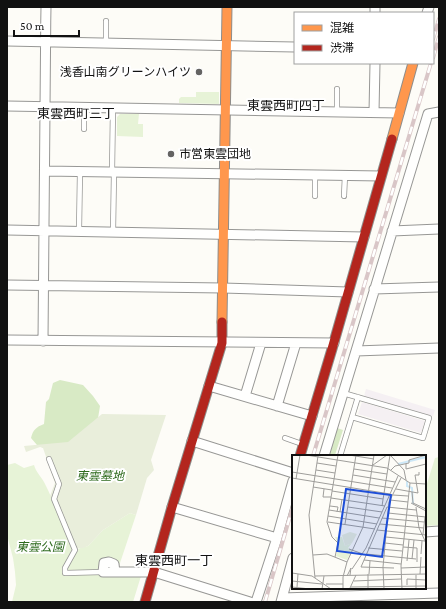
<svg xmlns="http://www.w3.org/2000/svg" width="446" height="609" font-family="'Crimson Pro','Noto Sans JP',serif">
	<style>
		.industrial { fill: #f5f0f3 }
		.green { fill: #e7f3d7 }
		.forest { fill: #d8eac5 }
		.cemetery { fill: #e9eedb }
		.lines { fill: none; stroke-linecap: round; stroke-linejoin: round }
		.lane-casing { stroke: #979795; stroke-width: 6 }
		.street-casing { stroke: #979795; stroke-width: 11 }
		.slow-casing { stroke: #8e8d8b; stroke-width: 11 }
		.jam-casing { stroke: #8e8d8b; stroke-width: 11 }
		.lane { stroke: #fffffe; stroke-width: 4.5 }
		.street { stroke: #fffffe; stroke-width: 9 }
		.slow { stroke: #ff974d; stroke-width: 9 }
		.jam { stroke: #b3261e; stroke-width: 9 }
		.rail-casing { stroke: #d9c6c7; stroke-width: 4 }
		.rail { stroke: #fff; stroke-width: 2.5; stroke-dasharray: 8; stroke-linecap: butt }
		.poi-dot { fill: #646362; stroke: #fff; stroke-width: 1.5 }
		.labels { text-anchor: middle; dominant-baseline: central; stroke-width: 4; stroke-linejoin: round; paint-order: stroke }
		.poi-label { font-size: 12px; fill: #111; stroke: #fff; text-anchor: end }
		.park-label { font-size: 12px; font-style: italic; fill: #2f6b1f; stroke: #fff }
		.neighbourhood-label { font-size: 13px; fill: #111; stroke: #fff }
		.inset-river { fill: none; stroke: #cde8f7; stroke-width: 2 }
		.inset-road { fill: none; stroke: #9f9e9b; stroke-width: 1 }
		.view { fill: #1d4ed8; fill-opacity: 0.15; stroke: #1d4ed8; stroke-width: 2 }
		.inset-edge { fill: none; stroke: #111; stroke-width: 2 }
	</style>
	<rect width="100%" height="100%" fill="#fdfcf7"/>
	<path class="industrial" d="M366 389 435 410 433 416 364 396Z
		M362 402 425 421 421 433 358 414Z"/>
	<path class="green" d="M196 92H219V104L179 103V99L181 97H196Z
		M120 114H139L138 124H143V137L117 136V117Z
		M439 457V525L425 526V490L435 458Z
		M15 463 24 468 34 465C36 473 43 478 46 486 56 506 63 529 72 550L63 568 77 549 88 546 103 530 130 513 136 515 119 566 113 558C100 557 99 565 100 576H141L133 602H12L16 585 15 572 13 558 7 535V465Z"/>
	<path class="forest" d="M60 380 83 385 93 396 100 406 95 437 46 449 37 445 31 438C33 430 36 427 44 424L46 402 49 399 53 383Z
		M337 428 343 430 335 455H329Z"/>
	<path class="cemetery" d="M102 414 166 415 151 460 154 470 147 478 136 515 130 513 103 530 88 546 83 548H71L50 496 55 483 43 448 40 447 26 452 24 446 68 442Z"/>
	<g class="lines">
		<defs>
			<path id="lane" d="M106 21V43
				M84 108V129
				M337 112V89
				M112 172 113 108
				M315 174V196
				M344 196 345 175
				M79 231 80 171
				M113 232 114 172
				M343 393 429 418 423 438 352 417
				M285 438 302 444
				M340 456 358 397
				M49 459 59 484 54 499 75 550 65 568V573L103 572"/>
			<path id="street" d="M375 13V7
				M427 13 429 7
				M7 41 295 47
				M7 106 399 113
				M374 112 375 63
				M45 171 381 176
				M7 230 364 237
				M392 231 439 229
				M7 285 223 288 348 292
				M374 289 439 287
				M7 340 334 343
				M43 341C45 229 44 118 46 7
				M356 351 439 348
				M209 386 312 416
				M245 396 261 343
				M277 406 296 343
				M192 441 293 473
				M324 456 428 114 439 112
				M172 507 277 538
				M425 532 439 531
				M115 572H103L104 563 109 562 114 564 115 572H154L250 602
				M282 598 439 593
				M256 602 277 538 293 481
				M281 602 293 558"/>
			<path id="slow" d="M392 139 413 63
				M222 322 227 7"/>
			<path id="jam" d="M300 456 332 349 392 139
				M145 602 172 507 222 343V322"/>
		</defs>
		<use href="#lane" class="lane-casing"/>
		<use href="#street" class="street-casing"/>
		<use href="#slow" class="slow-casing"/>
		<use href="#jam" class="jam-casing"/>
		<use href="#lane" class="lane"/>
		<use href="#street" class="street"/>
		<use href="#slow" class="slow"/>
		<use href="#jam" class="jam"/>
		<defs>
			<path id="rail" d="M433 39 439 19
				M433 58 439 37
				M313 456 431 63
				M265 602 293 506"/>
		</defs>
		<use href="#rail" class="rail-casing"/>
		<use href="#rail" class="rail"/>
	</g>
	<g class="poi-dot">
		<circle cx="199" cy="72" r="4"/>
		<circle cx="171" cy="154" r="4"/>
	</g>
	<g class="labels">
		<g class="poi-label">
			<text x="191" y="72">浅香山南グリーンハイツ</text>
			<text x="179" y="154" text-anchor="start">市営東雲団地</text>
		</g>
		<g class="park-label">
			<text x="100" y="476">東雲墓地</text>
			<text x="40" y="547">東雲公園</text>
		</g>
		<g class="neighbourhood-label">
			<text x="286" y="105">東雲西町四丁</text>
			<text x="76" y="113">東雲西町三丁</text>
			<text x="174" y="560">東雲西町一丁</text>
		</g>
	</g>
	<g transform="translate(292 455)">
		<rect width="134" height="134" fill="#fdfcf7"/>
		<path d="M43 82H50L53 91 60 88 56 93 60 95 55 105 44 101 47 91Z" fill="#e7f3d7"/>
		<path d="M58 77 65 79 60 88 53 91 50 80Z" fill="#e9eedb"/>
		<path class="inset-river" d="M106 9 134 2M115 26V31L120 33 121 49"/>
		<path class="inset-road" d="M14 0 95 13 118 28 134 29M57 0 82 4M99 1 112 15 114 25M25 8 44 11M114 9V14L134 9M81 10 95 0M62 14 95 19M24 15 43 18M99 15 103 11 117 8V5L134 0M0 17 100 33M61 20 103 27M0 23 98 39M4 24 8 0M21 32 40 35M32 34 31 42H39M104 34 126 38 123 20H127V17M40 36 91 44M120 37 121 48 134 54M101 40 116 41M39 43 93 51M98 45 116 47M119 48 134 56M38 51 46 52 45 57M90 51 98 0M56 52 90 57M124 52 127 73 134 88M37 55 87 63M48 57 50 44M96 58 134 62M36 61 85 69M90 63 132 67M36 67 83 74M53 69 64 0M88 69 132 73M85 75 134 80M131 79 133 62M94 82 133 86M93 88 111 90M111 92 125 93V107M76 93 110 96M57 94 71 99M74 99 124 104M129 99 130 86M21 100 35 99 55 107M43 102 46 88 40 82 35 67 46 0M120 104 122 85M72 105 109 109M115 106 117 85M102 113 69 112 95 52 124 55M109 113 134 112M60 114 74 93 106 21M0 118 20 121 39 134M76 119V134M77 119 78 106M128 119 129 102M23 121 134 119M55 121 59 113 58 120M23 123 17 60 26 1M0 126 30 129M62 126 109 124M34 129H51M115 130V124L134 125M0 132 18 134M5 132 6 119M59 132 134 131M58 133 64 120M30 134 32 121M51 134V122L55 107 71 72 82 0M92 134 91 112 97 47 109 23M110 134 109 111 118 28M124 134V120"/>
		<path class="view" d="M54 34 99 40 90 102 45 96Z"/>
		<rect width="134" height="134" class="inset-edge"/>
	</g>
	<rect width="446" height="609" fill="none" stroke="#111111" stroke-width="16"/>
	<rect x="294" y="12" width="140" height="52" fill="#ffffff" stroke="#a0a0a0"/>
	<rect x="302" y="25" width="20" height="6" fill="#ff974d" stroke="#a0a0a0"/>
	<text x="330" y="32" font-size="12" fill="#111111">混雑</text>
	<rect x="302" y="45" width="20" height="6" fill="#b3261e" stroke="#a0a0a0"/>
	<text x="330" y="52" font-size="12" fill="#111111">渋滞</text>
	<path d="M14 30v6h65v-6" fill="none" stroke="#111111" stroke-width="2"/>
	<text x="20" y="30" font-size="12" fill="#111111" stroke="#ffffff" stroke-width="3" paint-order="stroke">50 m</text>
</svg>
